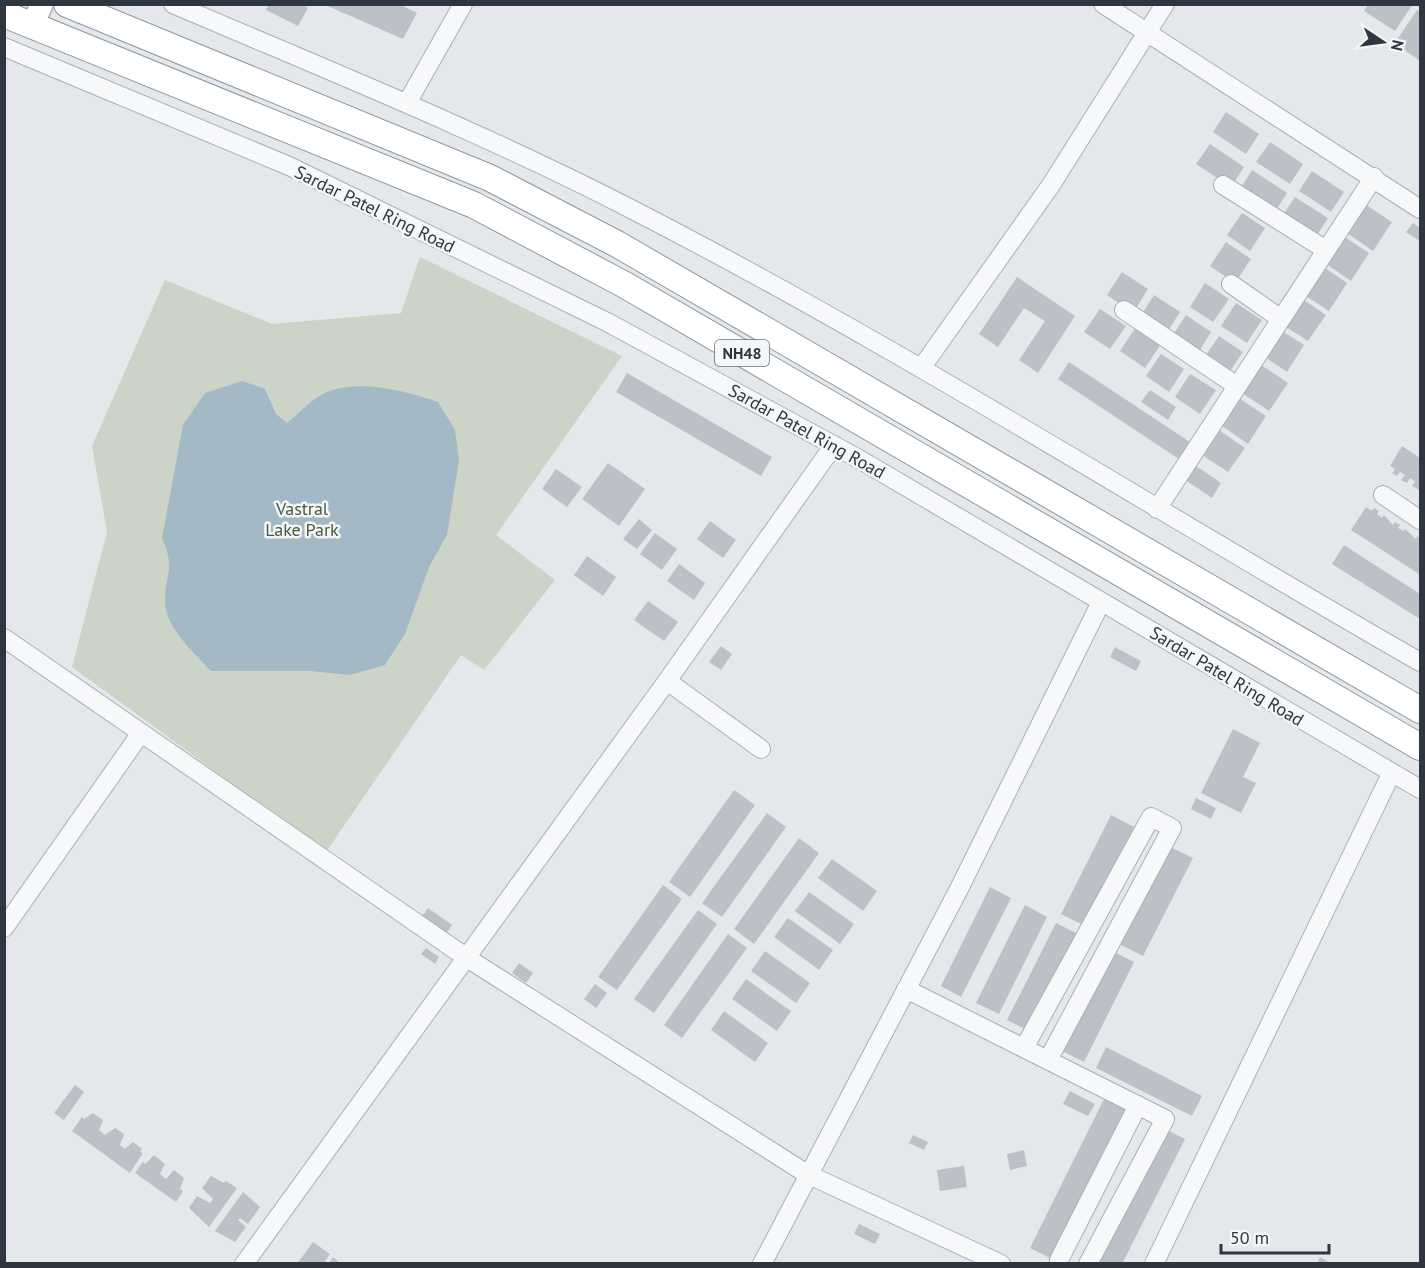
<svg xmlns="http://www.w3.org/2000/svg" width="1425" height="1268" font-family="'PT Sans',sans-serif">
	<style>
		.green { fill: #cbd4c6 }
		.water { fill: #a4b9c6 }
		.building { fill: #bcc1c7 }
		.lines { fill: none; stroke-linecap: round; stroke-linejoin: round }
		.minor-casing { stroke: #aaafb5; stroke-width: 20 }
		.major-casing { stroke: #a5adb5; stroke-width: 25 }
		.highway-casing { stroke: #8d97a0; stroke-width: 28 }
		.minor { stroke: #f7f8f9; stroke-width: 18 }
		.major { stroke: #fff; stroke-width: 22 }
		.highway { stroke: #fff; stroke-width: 26 }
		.labels { text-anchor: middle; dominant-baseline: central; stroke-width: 5; stroke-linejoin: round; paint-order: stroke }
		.shield { fill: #f4f6f8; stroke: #697078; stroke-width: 1.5 }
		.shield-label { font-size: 16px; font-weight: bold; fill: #2e3741 }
		.street-label { font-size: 18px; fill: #2e3741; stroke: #f4f6f8 }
		.park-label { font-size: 18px; fill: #465c3c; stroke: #f4f6f8 }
	</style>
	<rect width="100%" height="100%" fill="#e4e8eb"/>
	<path class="green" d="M420 257 622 356 496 535 555 580 484 670 461 655 326 852 72 667 107 532 92 446 165 280 272 324 401 313Z"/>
	<path class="water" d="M242 381 265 389 276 414 287 423C299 414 313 397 327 392 363 379 404 391 438 402L455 430 459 460 447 535 429 567 405 634 385 665 350 675 310 671H211C194 652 166 629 165 602 165 574 176 569 162 538L183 425 205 393Z"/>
	<path class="building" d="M269 4H302L308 8 298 26 266 10Z
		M323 4H399L417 13 403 39Z
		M1368 4H1413L1395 31 1364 11Z
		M1417 10 1420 12V61L1395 43Z
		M1226 112 1259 134 1246 154 1213 132Z
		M1270 142 1303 164 1290 184 1256 162Z
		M1210 144 1244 167 1231 187 1196 164Z
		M1252 170 1287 193 1273 215 1238 192Z
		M1312 171 1344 192 1331 212 1299 191Z
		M1295 197 1328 218 1314 240 1281 218Z
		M1363 203 1392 222 1373 251 1344 231Z
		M1242 213 1265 228 1250 251 1227 235Z
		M1413 223 1420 228V241L1406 232Z
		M1343 236 1369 253 1351 281 1325 263Z
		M1226 242 1251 259 1235 283 1210 266Z
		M1322 266 1347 283 1329 311 1303 294Z
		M1122 272 1148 289 1133 313 1107 295Z
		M1017 277 1075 316 1038 373 1019 360 1045 321 1024 308 998 347 979 334Z
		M1205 283 1229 299 1213 322 1190 307Z
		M1154 295 1180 312 1166 334 1140 317Z
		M1301 298 1326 315 1308 341 1283 325Z
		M1236 303 1262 320 1247 343 1221 326Z
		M1100 309 1126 326 1110 349 1084 332Z
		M1186 315 1211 332 1197 355 1171 338Z
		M1136 327 1161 344 1145 368 1120 351Z
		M1279 329 1304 345 1287 372 1262 355Z
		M1219 336 1243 352 1228 374 1204 358Z
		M1161 354 1184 369 1169 392 1146 376Z
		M1069 362 1190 442 1179 459 1058 379Z
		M1258 363 1288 383 1269 411 1239 391Z
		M627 373 772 457 761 476 616 392Z
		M1190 374 1216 390 1200 414 1175 397Z
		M1150 390 1176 407 1168 420 1141 402Z
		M1236 396 1266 416 1248 444 1218 423Z
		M1216 428 1245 448 1228 472 1199 453Z
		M1402 446 1420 458 1419 490 1412 486 1415 481 1410 478 1407 483 1401 480 1405 475 1400 472 1397 476 1392 473 1395 469 1390 466Z
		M608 463 645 489 619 526 582 499Z
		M1193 464 1221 483 1212 498 1184 479Z
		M556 469 582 487 567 507 542 489Z
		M1366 507 1372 511 1374 508 1379 511 1377 514 1382 518 1384 515 1393 525 1395 522 1400 525 1398 528 1404 531 1405 529 1416 539 1417 536 1420 539 1419 574 1351 530Z
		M639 519 652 530 637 549 623 539Z
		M710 521 736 540 723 558 697 539Z
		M655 533 677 549 662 570 640 554Z
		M1344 545 1420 594V619L1332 564Z
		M587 556 616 577 603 596 574 575Z
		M679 564 705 583 694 600 667 581Z
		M648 601 678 622 664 641 634 620Z
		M721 646 732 654 721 670 709 662Z
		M1115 647 1141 661 1136 671 1110 657Z
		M1233 729 1260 743 1243 777 1256 783 1241 813 1201 793Z
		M734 790 755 805 690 897 669 882Z
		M1196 798 1216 808 1211 819 1191 809Z
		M767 813 786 827 722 917 702 903Z
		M1111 815 1134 827 1085 926 1061 914Z
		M799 838 819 853 754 944 734 929Z
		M1168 846 1193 858 1143 956 1119 944Z
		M832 859 877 891 863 911 818 878Z
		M663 885 682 899 617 990 598 977Z
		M990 887 1011 898 961 997 941 986Z
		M809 892 854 924 840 944 795 911Z
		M1025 905 1047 917 999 1014 976 1003Z
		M428 908 452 925 446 934 422 916Z
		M698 910 717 924 654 1013 634 999Z
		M788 918 833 950 819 970 774 937Z
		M1056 923 1078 934 1029 1031 1007 1020Z
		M728 934 747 948 682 1038 664 1025Z
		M426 948 439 957 435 964 421 954Z
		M1110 950 1134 962 1084 1062 1060 1050Z
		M765 951 810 983 796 1003 751 971Z
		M519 963 533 973 526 983 512 973Z
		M746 979 791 1011 777 1031 732 999Z
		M595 984 607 993 596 1008 584 999Z
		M724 1011 768 1043 755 1062 711 1030Z
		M1106 1047 1202 1096 1192 1116 1096 1068Z
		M75 1085 84 1092 64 1120 54 1113Z
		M1070 1091 1095 1104 1088 1116 1063 1104Z
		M1104 1099 1127 1110 1052 1259 1030 1248Z
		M93 1113 103 1120 99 1130 105 1135 115 1128 124 1134 120 1145 125 1149 133 1142 142 1149 140 1152 143 1153 130 1173 72 1131 82 1117 84 1119Z
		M1163 1128 1185 1139 1122 1264H1096Z
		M913 1135 928 1142 924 1150 909 1143Z
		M1024 1150 1027 1166 1010 1170 1007 1154Z
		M154 1155 165 1164 160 1174 166 1179 174 1170 184 1178 180 1189 183 1191 176 1202 135 1173 143 1162 145 1164Z
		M964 1166 967 1187 940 1191 937 1170Z
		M211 1176 224 1183 226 1181 237 1188 209 1227 189 1208 197 1196 210 1203 213 1199 202 1188Z
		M243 1192 260 1207 248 1224 240 1218 238 1220 246 1227 235 1242 215 1231Z
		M859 1224 880 1234 875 1244 854 1234Z
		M313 1242 330 1254 325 1261 329 1264H297Z
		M333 1257 341 1264H329Z
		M1320 1257 1332 1264H1317Z"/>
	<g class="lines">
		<defs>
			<path id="minor" d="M173 4C327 70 484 133 633 210 902 348 1157 512 1420 662
				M1103 4 1420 209
				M4 47 289 166 607 322 859 459 1420 789
				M407 103 463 4
				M1223 185 1326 250
				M1231 284 1281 319
				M1124 310 1237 386
				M922 367 1051 185 1165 4
				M1383 495 1420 520
				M1157 509 1374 177
				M4 638 467 958 807 1174 1001 1264
				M667 681 761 749
				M4 928 141 733
				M906 989 1165 1119 1088 1264
				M1024 1048 1151 817 1172 828 1048 1060
				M1059 1260 1138 1105
				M244 1264 667 681 834 445
				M762 1264 959 889 1101 602
				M1154 1264 1391 774"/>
			<path id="major" d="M32 25 42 4"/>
			<path id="highway" d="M67 4 490 178 617 244 1420 710
				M4 14 474 205 625 285 1420 747"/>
		</defs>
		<use href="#minor" class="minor-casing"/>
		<use href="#major" class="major-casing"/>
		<use href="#highway" class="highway-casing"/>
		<use href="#minor" class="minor"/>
		<use href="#major" class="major"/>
		<use href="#highway" class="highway"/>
	</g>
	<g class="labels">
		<rect class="shield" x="715" y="340" width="54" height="26" rx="4.5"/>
		<g class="shield-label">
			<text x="742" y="353">NH48</text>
		</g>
		<g class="street-label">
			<text transform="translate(375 209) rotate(26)">Sardar Patel Ring Road</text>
			<text transform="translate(807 431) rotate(29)">Sardar Patel Ring Road</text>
			<text transform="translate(1227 676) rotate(31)">Sardar Patel Ring Road</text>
		</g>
		<g class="park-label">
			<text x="302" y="508">Vastral<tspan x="302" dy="21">Lake Park</tspan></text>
		</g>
	</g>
	<rect width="1425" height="1268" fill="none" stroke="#2e3741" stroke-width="12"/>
	<g transform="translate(1383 42) rotate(103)" stroke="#f4f6f8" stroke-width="4.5" paint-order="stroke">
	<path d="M0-4.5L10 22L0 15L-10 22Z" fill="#2e3741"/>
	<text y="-9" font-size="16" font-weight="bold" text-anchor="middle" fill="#2e3741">N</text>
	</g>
	<path d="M1221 1244v9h108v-9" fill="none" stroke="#2e3741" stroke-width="3"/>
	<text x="1230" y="1244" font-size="18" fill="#2e3741" stroke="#f4f6f8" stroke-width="4.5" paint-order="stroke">50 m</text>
</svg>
